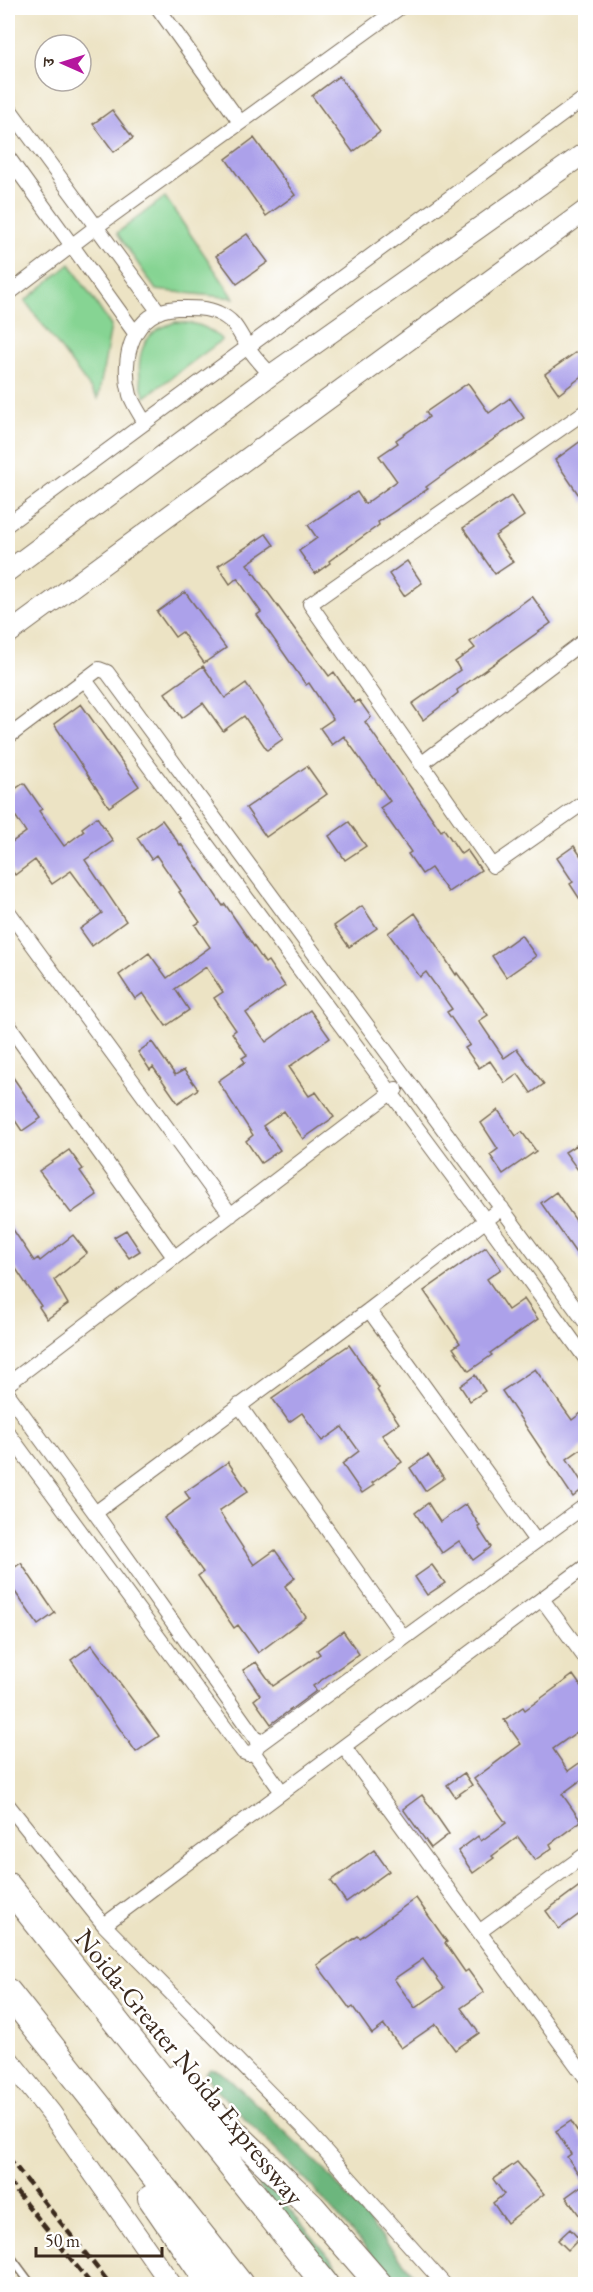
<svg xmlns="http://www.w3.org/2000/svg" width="593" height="2292" font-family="'EB Garamond','Noto Serif Devanagari',serif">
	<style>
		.green { fill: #86d493; stroke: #607f58; stroke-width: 1.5 }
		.forest { fill: #6cb67d; stroke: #54704e; stroke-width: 1.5 }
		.building { fill: #aca1ea; fill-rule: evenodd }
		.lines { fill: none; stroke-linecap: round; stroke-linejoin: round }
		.lane-casing { stroke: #796b58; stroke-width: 10 }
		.street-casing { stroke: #796b58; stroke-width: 16 }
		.secondary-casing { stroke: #796b58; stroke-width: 22 }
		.highway-casing { stroke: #796b58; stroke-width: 28 }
		.lane { stroke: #fff; stroke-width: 7 }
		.street { stroke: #fff; stroke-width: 14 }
		.secondary { stroke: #fff; stroke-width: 20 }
		.highway { stroke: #fff; stroke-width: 26 }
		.rail { stroke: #3b2a1e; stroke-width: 4.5; stroke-dasharray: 9 4.5; stroke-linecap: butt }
		.labels { text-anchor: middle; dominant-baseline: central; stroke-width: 5; stroke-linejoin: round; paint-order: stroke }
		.street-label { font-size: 27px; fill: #3b2a1e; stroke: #fff }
	</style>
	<rect width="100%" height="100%" fill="#fff"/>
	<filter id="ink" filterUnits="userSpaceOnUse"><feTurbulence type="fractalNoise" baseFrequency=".0167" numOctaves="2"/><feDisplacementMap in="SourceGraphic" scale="12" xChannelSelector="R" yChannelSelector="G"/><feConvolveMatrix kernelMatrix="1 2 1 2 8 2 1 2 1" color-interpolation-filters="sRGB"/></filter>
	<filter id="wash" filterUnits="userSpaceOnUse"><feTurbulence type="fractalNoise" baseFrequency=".008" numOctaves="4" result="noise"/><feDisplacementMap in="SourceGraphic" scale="24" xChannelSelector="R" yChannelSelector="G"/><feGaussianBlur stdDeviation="1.35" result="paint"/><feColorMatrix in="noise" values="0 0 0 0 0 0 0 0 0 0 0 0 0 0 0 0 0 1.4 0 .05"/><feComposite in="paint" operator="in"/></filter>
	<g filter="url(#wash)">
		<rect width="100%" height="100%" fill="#ece3c4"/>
		<path class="green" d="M165 197 234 298 156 290 117 233Z
			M70 264 111 326 98 399 25 301Z
			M175 322C197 323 206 325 222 340L145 397C137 376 135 345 157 330 162 327 169 325 175 322Z"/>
		<path class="forest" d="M210 2069 219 2071 231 2080 322 2167 422 2284H397L314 2189 211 2084 206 2074Z
			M262 2177 352 2284H337L258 2186Z"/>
		<g id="blocks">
			<path class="building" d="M339 76 380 132 353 152 312 96Z
				M112 110 133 138 114 152 93 124Z
				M254 138 295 195 266 216 226 159Z
				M247 234 268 262 237 284 216 256Z
				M585 346V374L559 394 545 374Z
				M468 383 489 413 510 398 524 418 448 471 426 487 428 489 378 522 379 525 329 561 330 563 315 574 299 551 317 538 308 525 357 492 365 504 397 481 379 456 398 443 396 440 429 417 426 412Z
				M585 438V504L555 460Z
				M511 496 524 516 495 536 513 562 495 574 463 528Z
				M266 534 274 545 247 564 329 676 334 672 355 703 359 700 371 717 365 722 441 831 444 829 461 854 467 850 481 870 448 892 431 868 422 874 408 854 411 852 380 808 390 801 344 736 332 745 320 728 333 719 309 683 306 685 257 615 261 612 237 578 230 584 218 566Z
				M407 561 422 583 404 596 389 574Z
				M185 592 226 648 204 663 182 632 175 637 157 612Z
				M532 596 551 623 457 690 458 693 423 720 412 704 460 670 455 662 475 648 470 642Z
				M203 666 225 698 246 683 283 739 267 750 244 716 223 731 203 703 182 718 165 693Z
				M81 704 139 786 109 807 54 724Z
				M307 766 327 794 266 837 246 808Z
				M24 783 42 809 39 811 64 846 84 831 82 828 97 817 113 841 85 860 126 921 92 946 80 929 102 913 71 871 52 884 35 860 15 875 8 865V845L26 832 8 805V794Z
				M162 820 180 845 181 844 223 906 225 904 265 963 268 961 285 986 246 1013 266 1042 310 1010 330 1038 289 1067 309 1096 316 1092 334 1117 303 1139 284 1111 263 1126 280 1150 261 1163 246 1141 253 1135 218 1081 245 1062 242 1058 247 1055 232 1033 236 1030 214 998 223 992 206 967 175 989 189 1010 166 1026 143 993 135 999 119 975 149 953 167 978 210 947 195 925 200 922 179 892 181 891 156 855 151 859 137 838Z
				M349 822 366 846 345 860 329 836Z
				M574 846 585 862V907L570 884 573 882 557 858Z
				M362 906 377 928 349 947 334 926Z
				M415 913 456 975 457 973 488 1015 479 1021 504 1058 517 1049 544 1084 531 1093 518 1074 505 1083 490 1061 479 1068 465 1048 470 1045 447 1012 452 1009 426 972 420 977 388 933Z
				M521 935 536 956 506 977 492 956Z
				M152 1042 175 1075 184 1070 198 1089 178 1103 153 1067 150 1070 138 1052Z
				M8 1070 41 1118 22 1131 8 1110Z
				M498 1110 516 1136 522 1132 536 1151 503 1174 490 1155 498 1149 481 1123Z
				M576 1145 585 1159V1164L578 1170 565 1152Z
				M69 1150 83 1169 80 1171 97 1195 71 1213 39 1171Z
				M556 1192 577 1222 585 1217V1266L541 1203Z
				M8 1222 34 1261 38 1258 40 1261 73 1235 87 1253 54 1280 68 1304 47 1319 39 1307 41 1306 8 1257Z
				M126 1230 140 1251 129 1258 114 1237Z
				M486 1247 501 1269 487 1279 508 1310 524 1299 538 1319 490 1353 492 1355 469 1371 453 1348 460 1343 424 1291Z
				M349 1345 379 1388 377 1390 399 1423 382 1435 402 1462 372 1483 374 1485 362 1493 342 1464 359 1451 342 1427 322 1441 302 1413 289 1422 272 1398Z
				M535 1369 572 1420 585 1410V1446L567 1459 585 1487 573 1497 502 1391Z
				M475 1375 485 1391 470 1401 460 1386Z
				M428 1455 444 1478 425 1491 410 1468Z
				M228 1462 248 1491 219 1511 254 1565 275 1550 295 1578 285 1586 306 1617 258 1653 238 1625 234 1628 198 1576 203 1572 164 1518 190 1499 185 1492Z
				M428 1503 440 1522 466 1504 480 1526 478 1527 491 1547 473 1560 459 1541 442 1553 415 1513Z
				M21 1563 55 1613 38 1625 13 1589 8 1594V1572Z
				M432 1565 445 1583 427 1595 415 1577Z
				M343 1631 359 1654 313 1686 316 1691 271 1724 254 1700 260 1695 243 1670 256 1662 273 1686 320 1654 317 1650Z
				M92 1645 159 1736 136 1752 71 1660Z
				M573 1675 585 1692V1726L553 1749 568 1771 585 1759V1777L562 1794 581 1821 550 1844 552 1848 535 1860 518 1837 492 1856 494 1858 473 1873 458 1851 478 1836 481 1841 506 1823 474 1779 521 1744 504 1720 523 1707 525 1710Z
				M464 1773 472 1785 455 1797 447 1785Z
				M422 1795 449 1834 431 1848 403 1809Z
				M374 1850 389 1871 346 1902 331 1881Z
				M585 1882V1910L559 1929 546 1911Z
				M416 1898 447 1942 445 1943 465 1972 468 1970 484 1992 461 2008 479 2033 455 2050 436 2024 401 2048 384 2025 372 2034 353 2007 350 2009 317 1965 358 1936 360 1938ZM423 1959 444 1988 415 2008 394 1979Z
				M571 2121 585 2143V2223L566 2197 585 2183 567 2157 571 2154 556 2131Z
				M517 2162 544 2194 507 2223 493 2203 504 2194 493 2179Z
				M570 2229 579 2239 568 2250 558 2240Z"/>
		</g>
	</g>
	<g filter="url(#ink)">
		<use href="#blocks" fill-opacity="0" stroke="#796b58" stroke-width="1.5"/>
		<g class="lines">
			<defs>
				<path id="lane" d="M8 2253 31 2284"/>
				<path id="street" d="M158 8 240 122
					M8 107 159 312
					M8 157 135 333
					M8 294 96 227 399 8
					M586 411 310 604 493 866 586 801
					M145 423C140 414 133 404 130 395 120 358 133 310 177 308 190 308 206 307 218 313 236 321 238 332 248 347 254 357 263 366 271 375
					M8 524 586 97
					M85 680 486 1221 586 1359
					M8 737 99 669 107 672 586 1323
					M421 764 585 640
					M8 911 231 1215
					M8 1024 174 1257
					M369 1310 536 1541
					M8 1384 396 1089
					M8 1394 95 1513 256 1739 258 1745 254 1753 248 1754 243 1752 8 1433
					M239 1405 404 1638
					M95 1513 369 1310 502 1208
					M542 1599 586 1659
					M258 1745 586 1505
					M344 1747 586 2078
					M254 1753 282 1792
					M8 1805 104 1925 311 2135 444 2284
					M104 1925 586 1566
					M479 1932 586 1854"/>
				<path id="secondary" d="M8 571 271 375 586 152
					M8 634 586 210
					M8 2059 51 2113 171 2284"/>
				<path id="highway" d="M8 1886 325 2284
					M8 1992 240 2284
					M177 2078 312 2207 379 2284
					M151 2198 210 2284"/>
			</defs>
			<use href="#lane" class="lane-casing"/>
			<use href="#street" class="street-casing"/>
			<use href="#secondary" class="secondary-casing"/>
			<use href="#highway" class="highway-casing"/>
			<use href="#lane" class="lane"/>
			<use href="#street" class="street"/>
			<use href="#secondary" class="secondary"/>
			<use href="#highway" class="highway"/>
			<path class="rail" d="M8 2157 110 2284
				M8 2181 91 2284"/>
		</g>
	</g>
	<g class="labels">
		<g class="street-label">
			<text transform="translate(190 2067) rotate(51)">Noida-Greater Noida Expressway</text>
		</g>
	</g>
	<rect width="593" height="2292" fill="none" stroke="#fff" stroke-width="30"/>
	<g transform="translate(63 63) rotate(273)"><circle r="28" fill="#ffffff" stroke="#b1aaa5" stroke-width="1.5"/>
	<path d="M0-4.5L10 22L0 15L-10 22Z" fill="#b5179e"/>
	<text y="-9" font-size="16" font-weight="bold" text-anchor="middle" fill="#3b2a1e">उ</text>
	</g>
	<path d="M36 2247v9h126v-9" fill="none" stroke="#3b2a1e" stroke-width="3"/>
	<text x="45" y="2247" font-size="18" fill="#3b2a1e" stroke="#ffffff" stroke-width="4.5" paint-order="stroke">50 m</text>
</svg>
